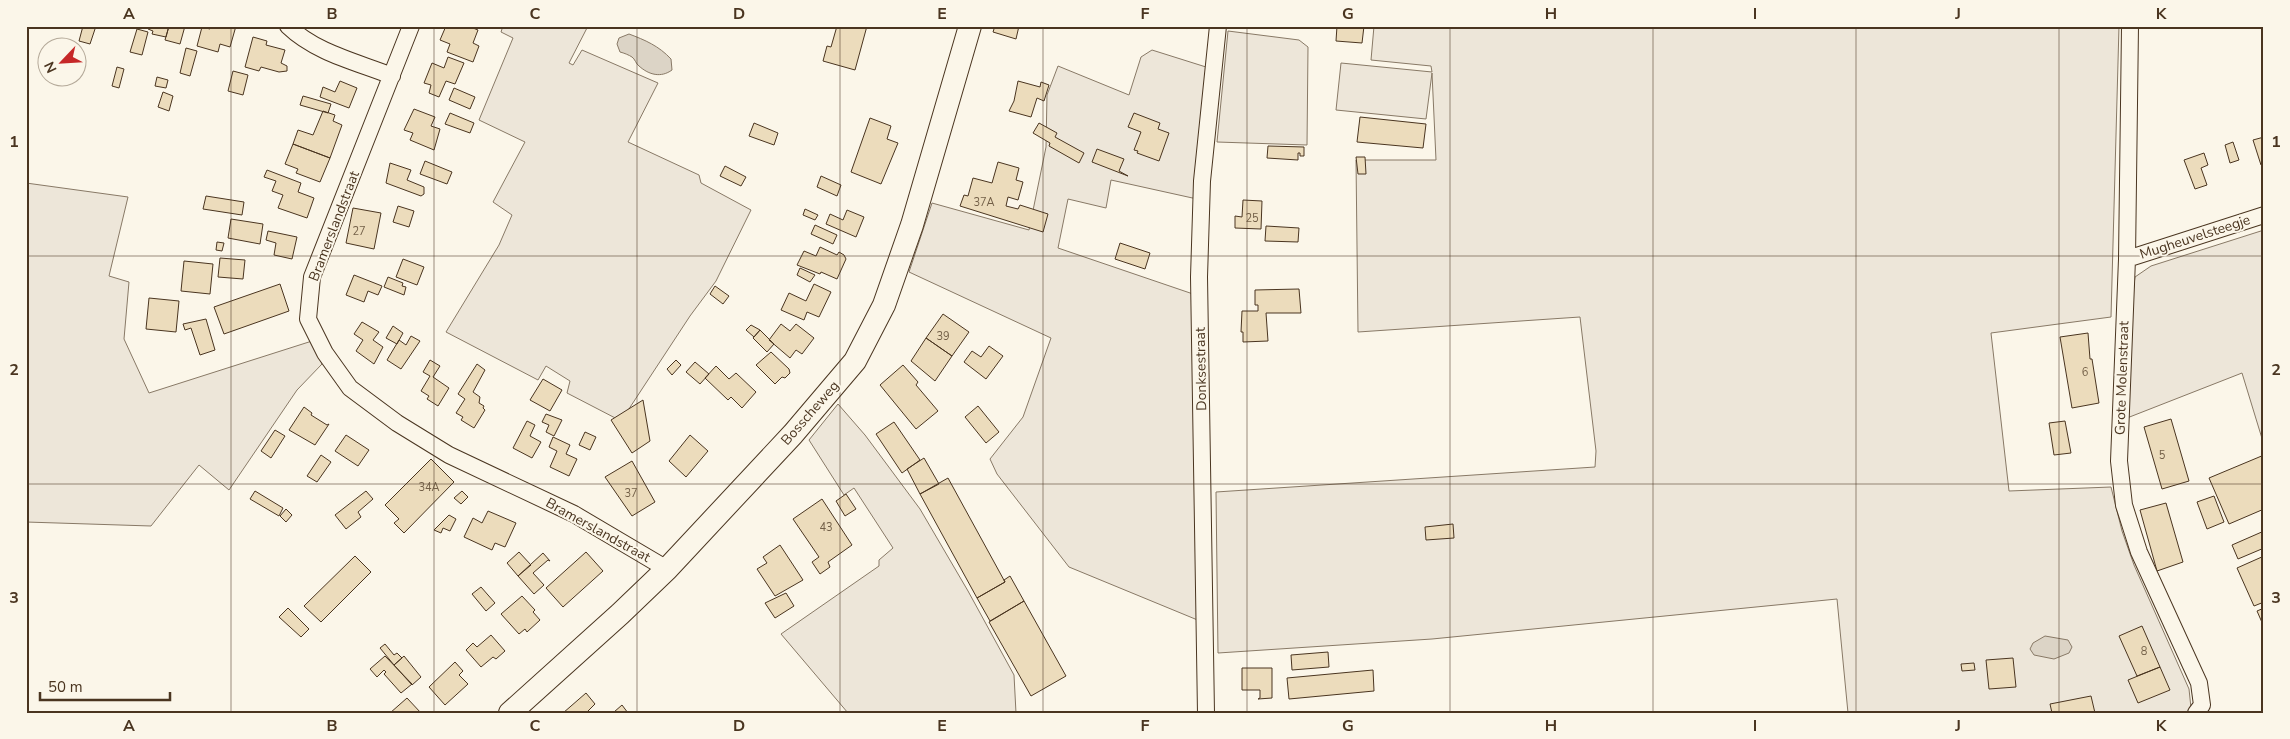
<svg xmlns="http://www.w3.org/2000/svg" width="2290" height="739" font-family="'Nunito Sans',sans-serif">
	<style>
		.green { fill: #ede6d9; stroke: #887966 }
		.water { fill: #dcd4c6; stroke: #887966 }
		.building { fill: #ecdcbc; stroke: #4a3520 }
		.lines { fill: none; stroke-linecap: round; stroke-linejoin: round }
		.street-casing { stroke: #4a3520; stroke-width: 18 }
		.secondary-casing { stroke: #4a3520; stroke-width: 24 }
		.street { stroke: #fbf6e9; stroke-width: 16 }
		.secondary { stroke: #fbf6e9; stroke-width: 22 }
		.grid { fill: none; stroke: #4a3520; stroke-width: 1; stroke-opacity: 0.55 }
		.labels { text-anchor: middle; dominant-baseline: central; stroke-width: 4; stroke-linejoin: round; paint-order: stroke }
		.number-label { font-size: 11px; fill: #725f47 }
		.street-label { font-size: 14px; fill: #4a3520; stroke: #fbf6e9 }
		.neatline { fill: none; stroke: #4a3520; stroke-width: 2 }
		.grid-label { font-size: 16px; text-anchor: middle; font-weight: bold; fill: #4a3520 }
	</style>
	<rect width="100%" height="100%" fill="#fbf6e9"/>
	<path class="green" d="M503 26H588L569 63 573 65 582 50 658 83 628 142 699 175 701 183 751 210 716 281 690 316 621 421 567 393 570 381 546 366 538 380 446 332 499 245 512 215 493 202 525 142 479 120 513 38 501 32Z
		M1374 26H2119L2111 317 1991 333 2009 491 2111 487 2122 531 2134 565 2189 689 2191 708 2187 713H1848L1837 599 1432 639 1218 653 1216 492 1595 467 1596 451 1580 317 1358 332 1356 160H1436L1432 73 1426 119 1336 110 1341 63 1432 72 1431 66 1371 60Z
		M1228 31 1299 40 1308 47 1307 145 1217 142Z
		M1152 50 1206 67 1197 199 1111 180 1106 208 1068 199 1058 248 1196 295 1200 621 1069 567 997 474 990 459 1023 417 1051 338 909 272 932 203 1029 230 1046 147 1047 95 1058 66 1129 95 1141 57Z
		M26 183 128 197 109 276 129 282 124 339 149 393 312 341 322 364 297 390 229 490 199 465 151 526 26 522Z
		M2264 230V445L2242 373 2127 418 2131 308 2135 277 2151 266Z
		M838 404 865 435 920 509 968 591 1014 675 1016 713H848L781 634 879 566V560L893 548 854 488 844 495 809 440Z"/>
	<path class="water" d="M629 34C645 40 659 46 671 59L672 70C661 78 649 75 639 66 636 64 635 59 632 57 629 55 624 53 620 52L617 44 619 38Z
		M2045 636 2068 640 2072 647 2069 653 2054 659 2034 655 2030 649 2033 643Z"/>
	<path class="building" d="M83 26H96L90 44 79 41Z
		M149 26H169L166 37 152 34 153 31 148 29Z
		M169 26H185L180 44 165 40Z
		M211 26H236L230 47 220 44 218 52 197 46 202 27 210 29Z
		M446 26H468L478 30 473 43 479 46 473 62 447 52 450 44 440 40Z
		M837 26H867L855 70 823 61 827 46 831 47Z
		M995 26H1019L1016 39 993 32Z
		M1337 26H1364L1362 43 1336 41Z
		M137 29 148 32 142 55 130 52Z
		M253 37 267 41 266 45 285 50 281 63 287 66V71L279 72 261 67 259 71 245 67Z
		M186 48 197 51 190 76 180 73Z
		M448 57 464 63 455 84 446 81 439 97 429 93 431 85 424 83 432 63 444 68Z
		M117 67 124 69 119 88 112 86Z
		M233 71 248 75 243 95 228 91Z
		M157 77 168 80 166 88 155 86Z
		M340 81 357 88 349 108 320 97 323 87 335 92Z
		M1018 81 1040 87 1041 82 1049 85 1044 101 1037 98 1031 117 1009 111 1014 101Z
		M454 88 475 97 470 109 449 100Z
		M163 92 173 96 169 111 158 107Z
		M303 96 331 104 328 113 300 105Z
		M414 109 435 117 431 126 440 129 434 150 410 140 413 133 404 130Z
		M323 111 335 115 333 121 342 125 330 158 293 144 298 130 313 135Z
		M450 113 474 123 470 133 445 124Z
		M1134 113 1160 123 1158 129 1169 133 1159 161 1137 153 1138 151 1134 150 1141 132 1128 127Z
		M1360 117 1426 124 1423 148 1357 142Z
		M870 118 891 126 887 139 898 143 881 184 851 172Z
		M754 123 778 133 774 145 749 136Z
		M1039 123 1057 133 1055 137 1084 153 1079 163 1049 146 1050 143 1033 133Z
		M2264 137V164L2261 165 2253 140Z
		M2233 142 2239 160 2230 163 2225 145Z
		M293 144 330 158 320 182 296 173 298 169 285 164Z
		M1268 146 1304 147V156H1300V153H1298V160L1267 158Z
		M1097 149 1124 159 1119 171 1128 176 1092 162Z
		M2204 153 2208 165 2201 168 2207 185 2195 189 2184 160Z
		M1356 157H1365L1366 174H1358Z
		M425 161 452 172 447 184 420 174Z
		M998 162 1019 168 1016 180 1023 182 1018 200 1008 197 1006 206 1018 209 1020 205 1048 214 1043 232 960 206 964 195 968 196 973 178 992 183Z
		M390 163 411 170 407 180 424 187V194L421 196 386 183Z
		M725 166 746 177 741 186 720 176Z
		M267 170 301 183 298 192 314 198 307 218 278 208 283 195 272 191 276 181 264 177Z
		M821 176 841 185 837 196 817 187Z
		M206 196 244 202 242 215 203 209Z
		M1243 200 1262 201 1261 229 1235 228V216L1242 217Z
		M398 206 414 211 409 227 393 222Z
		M353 208 381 213 374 249 346 243Z
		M805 209 818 215 815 220 803 215Z
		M847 210 864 217 856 237 826 224 830 214 843 220Z
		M231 219 263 224 260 244 228 238Z
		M815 225 837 235 833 244 811 234Z
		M1266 226 1299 228 1298 242 1265 241Z
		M268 231 297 237 292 259 274 255 276 243 266 240Z
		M217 242 224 243 222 251 216 250Z
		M1120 243 1150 253 1145 269 1115 259Z
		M820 247 837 255 839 252 844 255 846 259 837 279 821 272 820 274 797 265 804 251 816 256Z
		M220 258 245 260 243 279 218 277Z
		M403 259 424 267 417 285 396 277Z
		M184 261 213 264 210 294 181 291Z
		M800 268 815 275 810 282 797 275Z
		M354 275 382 286 378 295 368 291 364 302 346 295Z
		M388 277 403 283 402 286 406 287 404 295 384 287Z
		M280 284 289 311 224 334 214 307Z
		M814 284 831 292 819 317 807 312 804 320 781 310 789 293 806 301Z
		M715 286 729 296 723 304 710 294Z
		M1299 289 1301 313H1266L1268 341 1243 342V332H1241L1242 311H1258V305H1255V290Z
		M149 298 179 301 176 332 146 329Z
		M943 314 969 332 952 356 926 338Z
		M206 319 215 350 200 355 191 328 185 330 183 324Z
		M362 322 379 332 373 340 383 347 374 364 356 351 363 340 354 334Z
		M781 324 790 331 796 324 814 338 802 354 796 350 790 358 769 340Z
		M751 325 760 330 754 337 746 330Z
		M393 326 403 333 397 344 386 338Z
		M760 330 774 344 767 352 753 338Z
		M2088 333 2090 359H2092L2099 403 2072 408 2060 337Z
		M411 336 420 341 401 369 387 360 399 340 406 345Z
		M926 338 952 356 935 381 911 361Z
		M989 346 1003 356 986 379 964 362 972 351 981 357Z
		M771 352 789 369 790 373 785 378 782 377 775 384 756 365Z
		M430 360 440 366 433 377 449 388 438 406 427 399 429 396 421 391 430 376 423 372Z
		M676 360 681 365 672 375 667 369Z
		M695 362 709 374 700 384 686 372Z
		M477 364 485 370 473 392 480 397 479 403 484 406 483 408 485 410 474 428 461 420 463 417 456 413 465 399 458 394Z
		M903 365 918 382 916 385 938 411 916 429 880 385Z
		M716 366 729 379 736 373 756 392 742 408 731 397 728 400 705 378Z
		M543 379 562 390 550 411 530 400Z
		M643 400 650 441 632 453 611 420Z
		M978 406 999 432 986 443 965 417Z
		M304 407 312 413 311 415 327 425 329 424 315 445 289 430Z
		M546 414 562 420 554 436 546 432 549 425 542 422Z
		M2171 419 2189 481 2162 489 2144 427Z
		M527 421 535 425 530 436 541 442 532 458 513 448Z
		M2065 421 2071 453 2054 455 2049 423Z
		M894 422 920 460 902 473 876 434Z
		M275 430 285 436 271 458 261 451Z
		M585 432 596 437 590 450 579 445Z
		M346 435 369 450 358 466 335 451Z
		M690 435 708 451 686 477 669 461Z
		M553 437 570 445 566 454 577 459 569 476 550 467 557 451 549 447Z
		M321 455 331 462 317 482 307 476Z
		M2264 455V509L2229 524 2209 478Z
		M924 458 939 484 920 494 907 469Z
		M431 459 454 482 404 533 394 523 399 519 385 505Z
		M632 461 655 502 632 516 605 477Z
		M948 478 1005 582 977 598 920 494Z
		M255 491 283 508 279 516 250 499Z
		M366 491 373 499 358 512 361 517 346 529 335 515Z
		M462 491 468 497 461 504 454 498Z
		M846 494 856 509 845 516 836 501Z
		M2214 496 2224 522 2207 529 2197 502Z
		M822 499 852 545 828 562 830 567 820 574 812 562 819 557 793 519Z
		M2166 503 2183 562 2157 571 2140 510Z
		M286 509 292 515 286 522 280 516Z
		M488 511 516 523 505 547 495 543 492 550 464 537 473 518 482 523Z
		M449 515 456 519 450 531 443 528 441 533 434 530Z
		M1453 524 1454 538 1426 540 1425 527Z
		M2264 531V548L2238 559 2232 545Z
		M780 545 803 580 775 596 757 569 767 563 763 557Z
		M519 552 531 565 518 576 507 563Z
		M586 552 603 571 563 607 546 588Z
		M543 553 550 561 548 560 533 573 544 585 534 594 518 576Z
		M355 556 371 572 321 622 304 606Z
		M2264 556V602L2254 606 2237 568Z
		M1010 576 1024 601 990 621 977 598 1005 582 1004 580Z
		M481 587 495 603 486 611 472 594Z
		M786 593 794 606 775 618 765 603Z
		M522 596 535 610 533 612 540 620 527 632 525 629 519 634 501 614Z
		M1024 601 1066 676 1031 696 989 622Z
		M288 608 309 629 301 637 279 617Z
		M2264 608V627L2257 611Z
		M2142 626 2160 667 2137 676 2119 636Z
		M491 635 505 651 496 659 493 657 481 667 466 650 473 643 477 647Z
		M385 644 394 655 397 653 402 658 394 665 380 648Z
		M1328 652 1329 667 1292 670 1291 655Z
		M385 656 412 684 401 693 384 674 386 672 384 670 377 677 370 669Z
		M404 656 421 677 412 685 394 665Z
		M2013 658 2016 687 1989 689 1986 660Z
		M455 662 463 671 459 675 468 684 445 705 429 687Z
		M1974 663 1975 670 1962 671 1961 664Z
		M2160 667 2170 690 2138 703 2128 680Z
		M1242 668H1272V698L1258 699 1260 698V690H1242Z
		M1373 670 1374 691 1289 699 1287 678Z
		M586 693 595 704 586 713H563Z
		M2091 696 2095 713H2052L2050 704Z
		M407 698 421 713H390Z
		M622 705 628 713 614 712Z"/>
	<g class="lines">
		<defs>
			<path id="street" d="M288 26C316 53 357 62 392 76
				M411 26 312 277 308 319 325 353 350 388 397 423 449 455 574 514 667 569
				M2130 26 2127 259 2119 461 2124 505 2139 552 2199 683 2202 705 2196 713
				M2127 259 2264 215
				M1206 713 1199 277 1202 181 1218 26"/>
			<path id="secondary" d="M510 713 620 614 667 569 793 434 855 361 884 305 912 225 970 26"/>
		</defs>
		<use href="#street" class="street-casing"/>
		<use href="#secondary" class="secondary-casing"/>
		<use href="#street" class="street"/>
		<use href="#secondary" class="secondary"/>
	</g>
	<path class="grid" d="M231 26V713M434 26V713M637 26V713M840 26V713M1043 26V713M1247 26V713M1450 26V713M1653 26V713M1856 26V713M2059 26V713M26 256H2264M26 484H2264"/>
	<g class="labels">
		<g class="number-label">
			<text x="984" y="202">37A</text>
			<text x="1252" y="218">25</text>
			<text x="359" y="231">27</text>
			<text x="943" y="336">39</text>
			<text x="2085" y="372">6</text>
			<text x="2162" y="455">5</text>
			<text x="429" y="487">34A</text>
			<text x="631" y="493">37</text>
			<text x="826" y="527">43</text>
			<text x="2144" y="651">8</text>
		</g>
		<g class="street-label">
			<text transform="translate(334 226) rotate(-69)">Bramerslandstraat</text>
			<text transform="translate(2195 237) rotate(-18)">Mugheuvelsteegje</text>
			<text transform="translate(1201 369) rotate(-91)">Donksestraat</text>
			<text transform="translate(2122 378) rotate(-88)">Grote Molenstraat</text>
			<text transform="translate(810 413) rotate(-49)">Bosscheweg</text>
			<text transform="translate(598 530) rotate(29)">Bramerslandstraat</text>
		</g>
	</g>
	<rect width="2290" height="739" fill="none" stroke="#fbf6e9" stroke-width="55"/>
	<g transform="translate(62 62) rotate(245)"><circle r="24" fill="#fbf6e9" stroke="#b4a999"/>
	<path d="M0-4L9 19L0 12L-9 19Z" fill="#c62828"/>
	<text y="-8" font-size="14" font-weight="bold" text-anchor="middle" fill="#4a3520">N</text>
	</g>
	<path d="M40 692v8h130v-8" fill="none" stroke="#4a3520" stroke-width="2.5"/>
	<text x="48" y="692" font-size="15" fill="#4a3520" stroke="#fbf6e9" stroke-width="4" paint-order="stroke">50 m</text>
	<rect x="28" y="28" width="2234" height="684" class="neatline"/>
	<g class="grid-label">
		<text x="129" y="19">A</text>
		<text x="332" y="19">B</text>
		<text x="535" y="19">C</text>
		<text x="739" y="19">D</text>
		<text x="942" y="19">E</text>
		<text x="1145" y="19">F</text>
		<text x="1348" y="19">G</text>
		<text x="1551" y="19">H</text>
		<text x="1755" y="19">I</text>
		<text x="1958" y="19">J</text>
		<text x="2161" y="19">K</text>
		<text x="14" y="147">1</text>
		<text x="2276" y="147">1</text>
		<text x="14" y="375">2</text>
		<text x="2276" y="375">2</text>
		<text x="14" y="603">3</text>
		<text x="2276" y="603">3</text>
		<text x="129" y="731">A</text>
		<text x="332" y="731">B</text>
		<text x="535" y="731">C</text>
		<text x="739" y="731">D</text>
		<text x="942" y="731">E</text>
		<text x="1145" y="731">F</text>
		<text x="1348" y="731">G</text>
		<text x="1551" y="731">H</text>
		<text x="1755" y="731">I</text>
		<text x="1958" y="731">J</text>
		<text x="2161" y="731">K</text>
	</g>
</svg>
